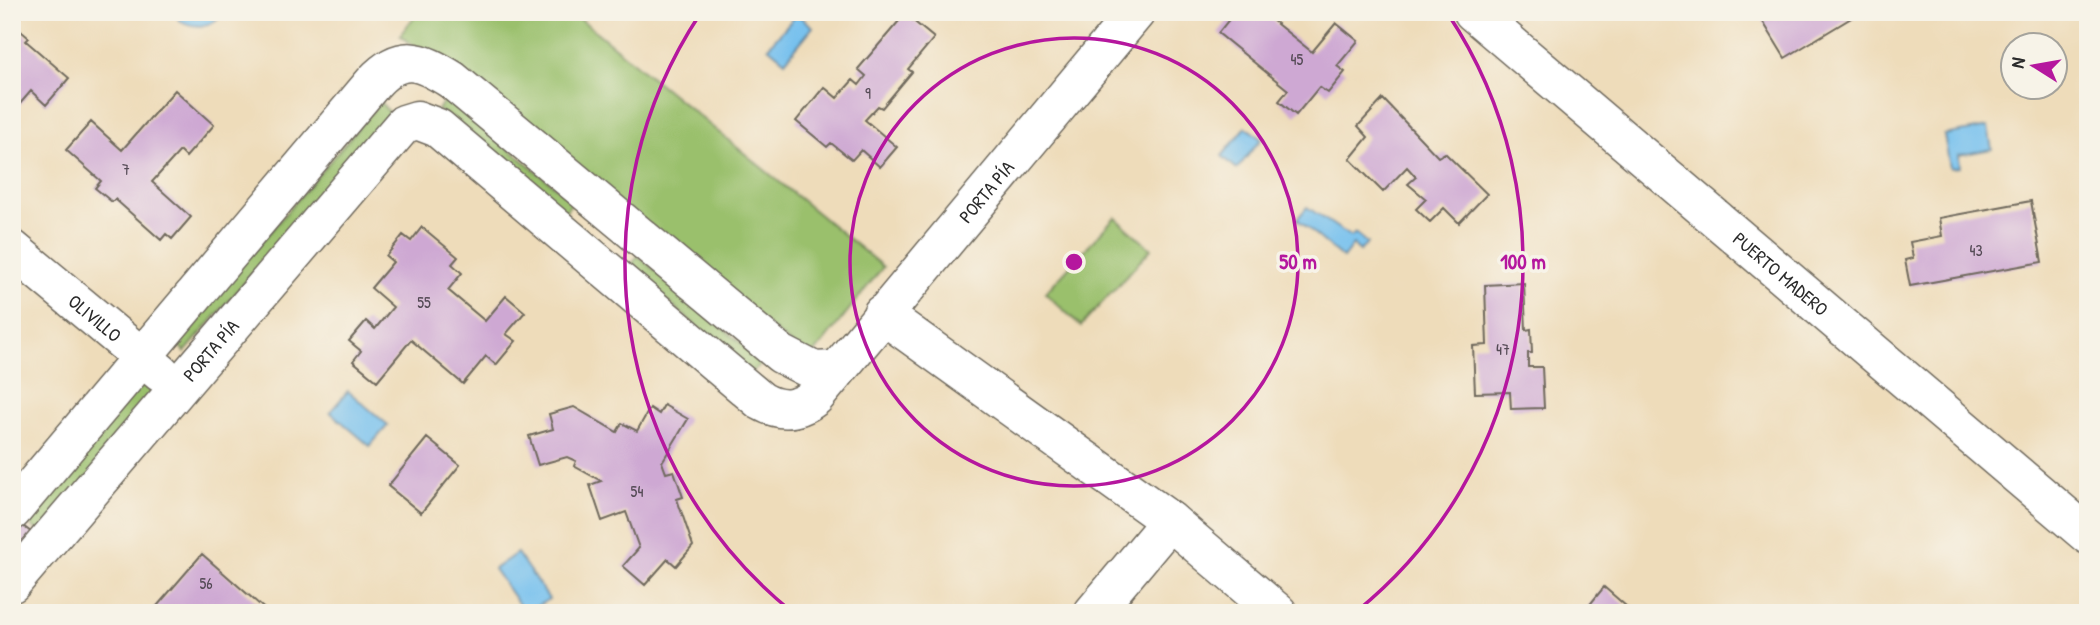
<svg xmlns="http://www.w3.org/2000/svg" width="2100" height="625" font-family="'Patrick Hand',sans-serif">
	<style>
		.green { fill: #9ac06c; stroke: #62764c; stroke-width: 2 }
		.water { fill: #74c0ee; stroke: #50768c; stroke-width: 2 }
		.building { fill: #cea8d3 }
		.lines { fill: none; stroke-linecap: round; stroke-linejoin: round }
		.minor-casing { stroke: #6f695d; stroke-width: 41 }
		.minor { stroke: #fff; stroke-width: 38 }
		.ring { fill: none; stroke: #b5179e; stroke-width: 3.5 }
		.labels { text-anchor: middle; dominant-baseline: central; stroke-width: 7; stroke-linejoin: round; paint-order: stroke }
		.number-label { font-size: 16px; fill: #544a55 }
		.street-label { font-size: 19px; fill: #2b2b2b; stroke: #f7f3e8 }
		.centre { fill: #b5179e; stroke: #f7f3e8; stroke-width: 3.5 }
		.ring-label { font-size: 21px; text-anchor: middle; font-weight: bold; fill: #b5179e; stroke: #f7f3e8; stroke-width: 7; stroke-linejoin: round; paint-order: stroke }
	</style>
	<rect width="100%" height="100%" fill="#f7f3e8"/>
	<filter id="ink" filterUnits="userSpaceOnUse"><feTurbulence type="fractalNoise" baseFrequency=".0143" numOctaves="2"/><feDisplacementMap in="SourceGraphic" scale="14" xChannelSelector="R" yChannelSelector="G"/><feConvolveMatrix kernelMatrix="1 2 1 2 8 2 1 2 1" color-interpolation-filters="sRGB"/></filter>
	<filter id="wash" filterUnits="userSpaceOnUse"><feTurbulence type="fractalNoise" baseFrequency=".00686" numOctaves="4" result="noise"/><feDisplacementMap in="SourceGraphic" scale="28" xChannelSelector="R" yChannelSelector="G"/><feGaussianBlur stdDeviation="1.57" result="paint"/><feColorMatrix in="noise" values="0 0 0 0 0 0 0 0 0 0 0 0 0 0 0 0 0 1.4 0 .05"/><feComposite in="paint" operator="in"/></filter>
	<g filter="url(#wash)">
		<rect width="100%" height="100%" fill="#eedcba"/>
		<path class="green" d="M418 12H572L883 267 810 359 400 35Z
			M446 97 573 201 565 212 438 110Z
			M380 102 390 113 185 352 176 343Z
			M1115 217 1151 249 1081 326 1045 293Z
			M638 256 763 362 751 373 629 268Z
			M143 383 151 389 152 401 41 534 21 516Z"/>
		<path class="water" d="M175 12H223V13C211 28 195 29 179 20Z
			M797 14 813 27 785 61 768 47Z
			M1246 127 1261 139 1237 169 1222 156Z
			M1988 127 1992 149 1959 155 1960 167 1950 168 1944 135Z
			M1307 207 1351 237 1355 233 1367 243 1360 251 1353 245 1343 258 1297 219Z
			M348 391 388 425 370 446 330 412Z
			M517 553 549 599 525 613 494 569Z"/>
		<g id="blocks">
			<path class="building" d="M12 12 20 18 14 25 29 38 26 41 69 78 46 105 31 91 12 113Z
				M1235 12H1262L1312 52 1336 23 1358 41 1337 66 1345 72 1328 93 1319 87 1296 115 1279 101 1288 90 1218 33Z
				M1757 12H1861L1785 58Z
				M905 14 934 38 908 69 912 72 882 108 878 106 865 120 897 147 880 167 861 150 852 160 831 143 827 147 796 121 824 87 837 98 853 80 859 85 866 76 858 69Z
				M175 90 214 125 186 157 180 151 152 182 191 217 172 239 166 234 161 240 115 199 112 202 95 188 101 181 66 150 91 122 122 150Z
				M1383 99 1438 157 1445 153 1487 194 1459 223 1444 208 1430 222 1416 209 1426 199 1408 184 1416 177 1407 167 1383 192 1350 159 1368 137 1358 126Z
				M2031 201 2042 262 1910 286 1905 260 1913 258 1910 242 1942 236 1939 218Z
				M422 227 458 257 452 264 462 273 448 290 485 321 506 296 525 312 506 334 516 341 496 365 486 356 463 384 411 340 377 381 353 361 361 351 349 341 366 321 375 329 393 307 371 288 393 262 386 256 403 235 411 241Z
				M1524 283 1526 330 1531 329 1532 353H1528V367H1542L1544 408 1511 409 1510 392 1475 393 1473 346 1487 345 1485 285Z
				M664 405 688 419 662 462 666 473 674 471 683 497 677 499 693 546 676 566 668 559 645 585 623 566 639 548 626 512 602 521 590 485 601 481 574 466 576 461 567 457 538 465 529 436 553 429 549 414 574 407 617 432 622 423 637 431 650 408 659 414Z
				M427 438 460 465 421 513 388 486Z
				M19 523 36 536 24 550 12 541V531Z
				M202 554 269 613H151Z
				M1604 587 1634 613H1583Z"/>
		</g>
	</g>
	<g filter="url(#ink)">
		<use href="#blocks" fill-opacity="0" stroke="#6f695d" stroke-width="2"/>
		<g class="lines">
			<defs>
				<g id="minor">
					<path id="s1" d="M1473 12 2088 535"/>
					<path id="s2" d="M12 249 161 373"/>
					<path d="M882 314 1170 521 1278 613"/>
					<path d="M12 511 373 83C401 52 420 60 452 80L781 354 814 371 835 370"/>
					<path id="s3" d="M12 583 404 124 417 120 438 128 761 401C780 412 797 411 815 397L1136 12"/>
					<path d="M1093 613 1170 521"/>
				</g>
			</defs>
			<use href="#minor" class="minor-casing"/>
			<use href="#minor" class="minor"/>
		</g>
	</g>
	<g class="ring">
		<circle cx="1074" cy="262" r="224"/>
		<path d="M791 611A449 449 0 0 1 700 14M1448 14A449 449 0 0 1 1357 611"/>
	</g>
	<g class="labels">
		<g class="number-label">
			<text x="1297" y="59">45</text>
			<text x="868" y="93">9</text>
			<text x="126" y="169">7</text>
			<text x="1976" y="250">43</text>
			<text x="424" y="302">55</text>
			<text x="1503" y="349">47</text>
			<text x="637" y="491">54</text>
			<text x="206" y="583">56</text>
		</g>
		<g class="street-label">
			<text stroke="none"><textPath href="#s3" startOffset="1388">PORTA PÍA</textPath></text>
			<text stroke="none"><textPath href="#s1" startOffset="404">PUERTO MADERO</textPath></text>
			<text stroke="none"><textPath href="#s2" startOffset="108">OLIVILLO</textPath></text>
			<text stroke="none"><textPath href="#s3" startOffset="306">PORTA PÍA</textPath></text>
		</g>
	</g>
	<circle cx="1074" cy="262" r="10" class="centre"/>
	<g class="ring-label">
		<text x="1298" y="269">50 m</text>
		<text x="1523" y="269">100 m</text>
	</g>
	<rect width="2100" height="625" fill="none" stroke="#f7f3e8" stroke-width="42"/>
	<g transform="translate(2034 66) rotate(281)"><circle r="33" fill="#f7f3e8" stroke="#a5a39c" stroke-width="2"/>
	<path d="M0-5L12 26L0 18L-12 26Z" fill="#b5179e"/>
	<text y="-10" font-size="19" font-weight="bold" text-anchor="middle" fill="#2b2b2b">N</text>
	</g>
</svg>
